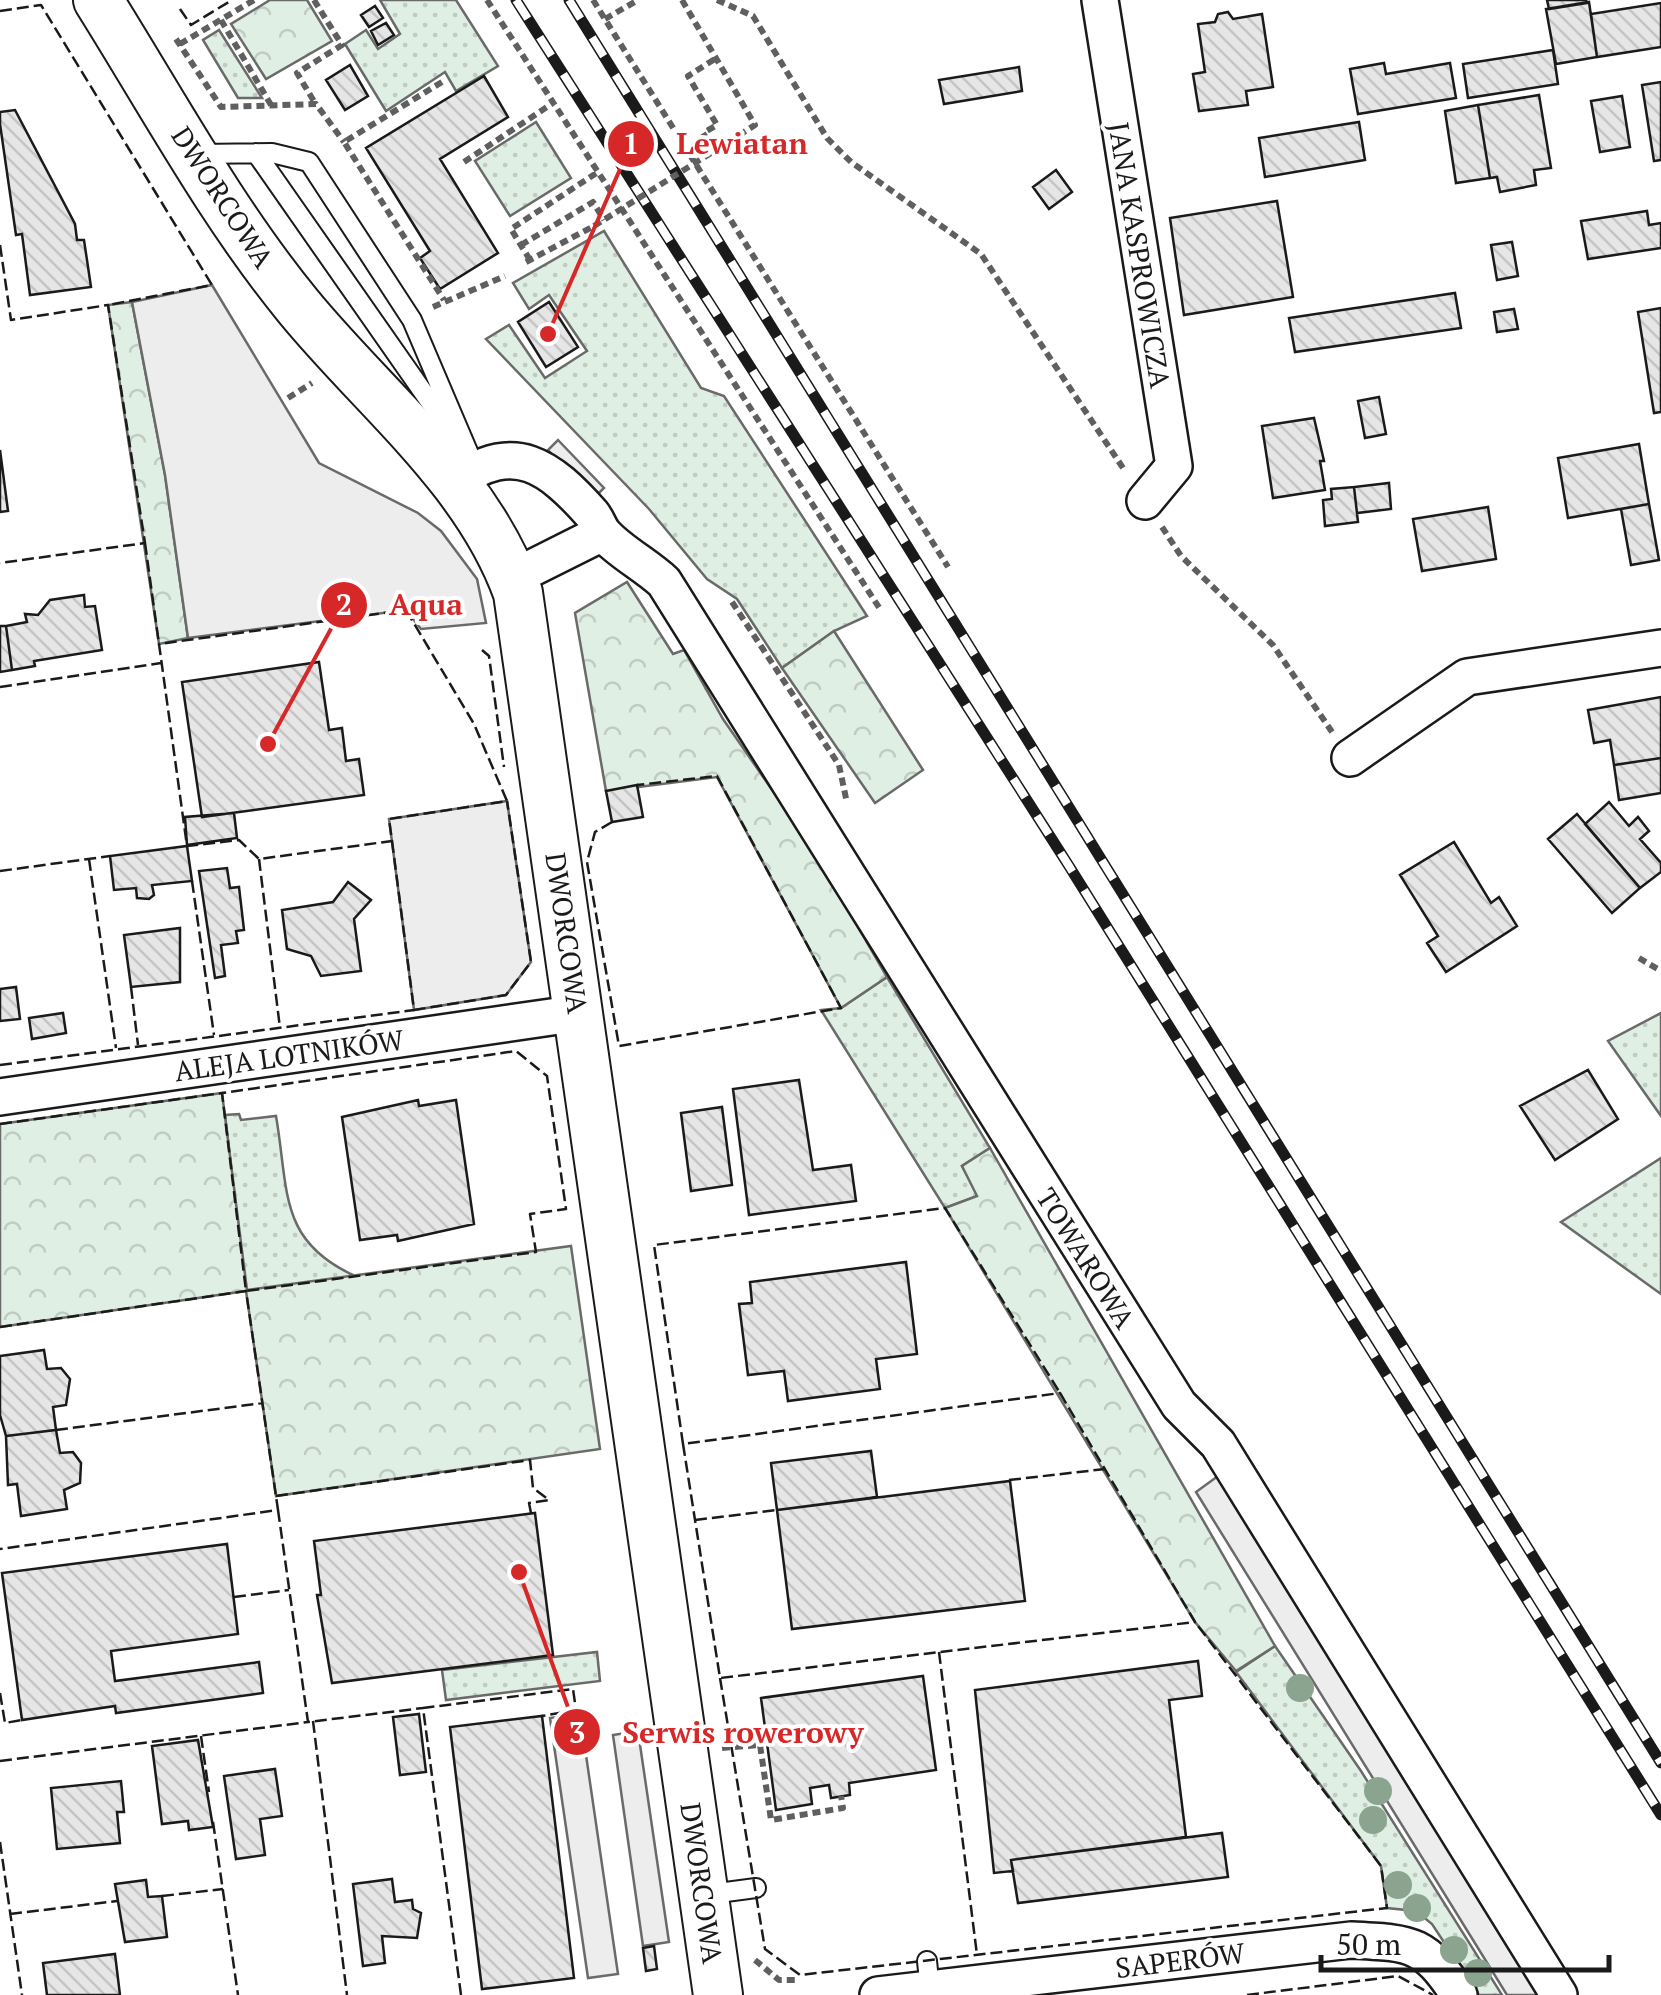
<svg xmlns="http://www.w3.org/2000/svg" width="1661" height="1995" font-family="'PT Serif',serif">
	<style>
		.green { fill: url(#green-dots); stroke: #6a6a6a; stroke-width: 2.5 }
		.forest { fill: url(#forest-crowns); stroke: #6a6a6a; stroke-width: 2.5 }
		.parking { fill: #ededed; stroke: #6a6a6a; stroke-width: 2.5 }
		.building { fill: url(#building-back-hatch); stroke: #1a1a1a; stroke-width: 2.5 }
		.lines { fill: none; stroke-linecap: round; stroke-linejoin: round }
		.lane-casing { stroke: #1a1a1a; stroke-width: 22 }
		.street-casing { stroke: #1a1a1a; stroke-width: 40 }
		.secondary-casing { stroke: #1a1a1a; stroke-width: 52 }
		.path { stroke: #5f5f5f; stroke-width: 6; stroke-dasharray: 8 5; stroke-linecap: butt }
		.lane { stroke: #fff; stroke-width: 18 }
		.street { stroke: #fff; stroke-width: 35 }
		.secondary { stroke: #fff; stroke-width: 48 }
		.rail-casing { stroke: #1a1a1a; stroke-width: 11 }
		.rail { stroke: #fff; stroke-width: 8; stroke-dasharray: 22; stroke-linecap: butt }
		.path-bridge { stroke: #5f5f5f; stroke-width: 6; stroke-dasharray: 8 5; stroke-linecap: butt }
		.fence { stroke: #1a1a1a; stroke-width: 2.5; stroke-dasharray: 12 5; stroke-linecap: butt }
		.tree { fill: #8aa48f }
		.labels { text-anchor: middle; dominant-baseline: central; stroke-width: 8; stroke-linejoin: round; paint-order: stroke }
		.street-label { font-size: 28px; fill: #1a1a1a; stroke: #fff }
		.leader { fill: none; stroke: #d62828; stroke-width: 4 }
		.callout-dot { fill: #d62828; stroke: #fff; stroke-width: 4 }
		.mark-label { font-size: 30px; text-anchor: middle; font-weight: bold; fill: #fff }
		.callout-label { font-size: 30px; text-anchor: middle; font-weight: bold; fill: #d62828; stroke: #fff; stroke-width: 8; stroke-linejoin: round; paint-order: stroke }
	</style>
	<defs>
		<pattern id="green-dots" width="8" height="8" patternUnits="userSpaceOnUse" patternTransform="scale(2.5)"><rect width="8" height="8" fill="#e0efe3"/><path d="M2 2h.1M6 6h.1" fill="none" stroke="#c0ccc2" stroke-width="1.8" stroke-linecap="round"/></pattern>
		<pattern id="forest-crowns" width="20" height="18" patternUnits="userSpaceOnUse" patternTransform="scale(2.5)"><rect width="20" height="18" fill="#e0efe3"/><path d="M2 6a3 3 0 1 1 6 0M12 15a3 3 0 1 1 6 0" fill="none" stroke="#c0ccc2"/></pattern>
		<pattern id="building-back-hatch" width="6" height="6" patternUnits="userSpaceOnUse" patternTransform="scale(2.5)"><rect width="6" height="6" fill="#e6e6e6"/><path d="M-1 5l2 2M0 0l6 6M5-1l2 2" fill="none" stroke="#c5c5c5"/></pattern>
	</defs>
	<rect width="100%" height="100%" fill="#fff"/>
	<path class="green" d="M380 0H456L498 66 456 91 445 72 386 111 345 44 366 30 378 49 400 34Z
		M219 30 262 98H238L203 40Z
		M536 122 571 178 510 216 475 161Z
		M604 231 701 388 724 396 867 616 834 631 782 668 737 599 707 579 649 509 486 339 509 325 545 378 587 351 549 295 529 309 513 283Z
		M887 977 990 1148 962 1166 978 1196 945 1208 821 1010 841 1008Z
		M1661 1013V1116L1608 1041Z
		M239 1114 241 1120 276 1116C289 1191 278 1241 355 1276L246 1291 225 1115Z
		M1661 1158V1294L1561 1222Z
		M1275 1646 1361 1771 1502 1995H1479L1432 1924 1416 1911 1387 1908 1381 1866 1236 1672Z
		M597 1652 600 1681 446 1700 442 1670Z"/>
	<path class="forest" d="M270 0H307L332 41 266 79 231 24Z
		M132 302 165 475 188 638 159 644 108 305Z
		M627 582 673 654 684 650 723 719 813 849 887 977 841 1008 717 777 606 791 575 613Z
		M834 631 923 770 875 803 782 668Z
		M222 1093 247 1290 571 1246 600 1449 276 1496 246 1291 0 1327V1124Z
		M990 1148 1275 1646 1236 1671 1195 1622 945 1208 977 1196 962 1166Z"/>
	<path class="parking" d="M212 285 319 463 418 513 441 531 477 579 486 623 421 629 406 610 188 638 165 475 132 302Z
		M558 440 604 488 594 498 548 450Z
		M507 801 531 962 506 995 414 1010 389 819Z
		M1218 1476 1541 1995H1507L1196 1492Z
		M580 1714 618 1974 588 1978 550 1718Z
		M638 1731 669 1942 643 1946 613 1735Z"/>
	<path class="building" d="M1547 0H1586L1587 3 1549 9Z
		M1589 2 1597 57 1556 64 1546 9Z
		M1661 3V47L1597 57 1591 14Z
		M375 6 383 18 369 27 361 15Z
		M1228 12 1233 19 1262 14 1273 87 1246 91 1248 105 1199 111 1193 74 1205 72 1198 24 1215 22 1218 14Z
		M386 23 394 35 378 45 371 31Z
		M1553 50 1558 84 1468 98 1463 64Z
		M1384 63 1386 74 1450 63 1456 98 1358 114 1350 69Z
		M350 65 368 96 345 110 326 80Z
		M1019 67 1022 91 944 104 939 80Z
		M484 76 508 117 440 159 498 253 440 289 420 258 430 251 366 148Z
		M1661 82V160L1654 161 1642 85Z
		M1539 95 1551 168 1534 170 1536 185 1500 192 1497 177 1490 178 1478 105Z
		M1622 96 1630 147 1600 152 1591 101Z
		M1478 105 1490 178 1456 183 1445 111Z
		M15 110 75 224 77 240H84L91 287 30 295 22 234 16 235 0 124V112Z
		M1359 122 1365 160 1265 177 1259 138Z
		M1056 170 1072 192 1049 209 1033 187Z
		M1277 201 1293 297 1184 315 1170 218Z
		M1647 211 1649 225 1661 223V248L1588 259 1581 221Z
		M1512 242 1518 276 1497 280 1491 245Z
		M1455 293 1461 328 1295 352 1289 318Z
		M549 302 578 347 546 367 518 322Z
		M1661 308V412L1654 413 1638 312Z
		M1514 309 1518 329 1497 332 1494 312Z
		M1379 397 1386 434 1365 438 1358 401Z
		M1314 418 1324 461H1320L1325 490 1273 498 1262 426Z
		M1639 444 1649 504 1568 518 1558 458Z
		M0 450 8 511 0 512Z
		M1389 483 1391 509 1357 513 1354 487Z
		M1354 487 1358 522 1325 526 1323 500 1332 499 1331 489Z
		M1649 504 1659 560 1631 565 1621 509Z
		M1488 507 1496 559 1422 571 1413 519Z
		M84 595 85 607 95 606 102 650 34 661 35 666 12 670 6 626 27 622 25 614 38 615 50 600Z
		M0 626H6L12 670 0 672Z
		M319 662 329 730 342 728 346 761 359 759 364 795 202 817 182 682Z
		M1661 697V758L1614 765 1610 740 1594 743 1588 710Z
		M1661 758V793L1619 800 1614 765Z
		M637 785 643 817 612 822 606 791Z
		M1609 802 1629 826 1638 817 1649 831 1640 839 1661 863V872L1640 888 1585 824Z
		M234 813 237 838 187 845 185 817Z
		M1577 814 1640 888 1612 913 1548 839Z
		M1454 842 1491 903 1499 897 1517 926 1446 972 1427 943 1438 936 1400 875Z
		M187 846 192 881 152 885 154 895 149 899 137 898 136 888 114 890 110 856Z
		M227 868 230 888 239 887 244 930 236 931 238 943 221 945 225 976 215 978 199 871Z
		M348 882 371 900 354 919 361 971 321 976 311 956 287 949 282 910 333 902Z
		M180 928V982L131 987 124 935Z
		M16 987 20 1019 0 1021V989Z
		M63 1013 66 1033 32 1039 29 1018Z
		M1588 1070 1618 1119 1555 1160 1520 1106Z
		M799 1080 813 1170 851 1165 856 1201 749 1215 733 1089Z
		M418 1100 419 1106 456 1100 474 1224 398 1241 397 1235 360 1240 342 1117Z
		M722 1107 732 1185 691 1191 681 1113Z
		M906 1262 917 1354 876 1359 880 1389 788 1401 784 1371 748 1375 739 1304 752 1303 750 1282Z
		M44 1350 47 1369 61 1368 70 1379 66 1405 53 1407 56 1430 6 1436 0 1415V1356Z
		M56 1430 60 1453 73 1452 81 1463 80 1483 64 1490 67 1509 21 1516 17 1484 8 1485 6 1436Z
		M871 1451 877 1497 777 1510 771 1463Z
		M1010 1481 1025 1601 792 1629 777 1510Z
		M535 1513 553 1655 332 1683 317 1595H321L314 1541Z
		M227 1544 238 1634 111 1651 115 1681 259 1662 263 1693 116 1713 115 1706 22 1720 2 1573Z
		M1198 1661 1202 1696 1169 1700 1186 1837 1011 1860 1013 1871 994 1873 975 1690Z
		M923 1676 936 1770 849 1783 850 1795 831 1798 829 1785 810 1788 812 1804 776 1810 761 1698Z
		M419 1714 426 1772 400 1775 393 1717Z
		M542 1716 574 1978 482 1989 450 1727Z
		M198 1740 213 1827 189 1830 188 1821 162 1824 152 1746Z
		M275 1769 282 1816 260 1819 265 1855 236 1859 224 1776Z
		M121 1781 124 1812H117L120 1843 57 1849 51 1788Z
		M1222 1833 1228 1877 1018 1903 1011 1860Z
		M392 1879 395 1902 412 1900 413 1909 421 1913 417 1938 382 1936 385 1963 363 1966 353 1884Z
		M146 1880 148 1897 162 1896 167 1937 125 1942 115 1884Z
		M654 1946 657 1969 646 1971 643 1948Z
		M115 1954 120 1995H47L43 1963Z"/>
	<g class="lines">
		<defs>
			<path id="lane" d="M256 153 456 439
				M199 154 272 153 309 162 412 320 478 475
				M703 1895 756 1888
				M927 1961 930 1990"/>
			<path id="street" d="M1100 0 1174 466 1145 501
				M456 482C515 439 550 467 592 514 597 520 599 528 604 534 620 552 646 565 664 582L1179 1405 1218 1444 1559 1995
				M512 578 602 533
				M1350 758 1467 677 1661 648
				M0 1097 579 1013
				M878 1995 1351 1940C1412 1943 1424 1942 1459 1995"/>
			<path id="secondary" d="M98 0C162 102 221 212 298 306 373 398 477 478 518 593L718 1995"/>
		</defs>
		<use href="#lane" class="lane-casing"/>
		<use href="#street" class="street-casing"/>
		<use href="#secondary" class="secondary-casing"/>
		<path class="path" d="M314 0 342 45 297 73 315 103
			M487 0 880 609
			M593 0 948 567
			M682 0 755 125 727 143
			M717 0 753 16 827 138 851 162 981 254 1125 471
			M605 19 638 0
			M221 20 271 105
			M176 39 221 107 316 104 344 142
			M180 44 254 0
			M442 82 344 142 444 300
			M714 151 703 133 717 125 688 76 715 59
			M464 162 553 103
			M521 245 593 202 604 220
			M530 260 511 229 598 172
			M526 262 594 226
			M433 307 505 276
			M288 398 312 383
			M1162 527 1181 556 1273 645 1332 732
			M732 602 839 765 847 803
			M1639 958 1661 971
			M722 1748 760 1745 771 1820 843 1808 841 1796
			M755 1960 779 1980H796"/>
		<use href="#lane" class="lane"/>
		<use href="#street" class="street"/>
		<use href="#secondary" class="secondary"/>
		<defs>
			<path id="rail" d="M516 0 1069 866 1661 1815
				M569 0 1661 1763"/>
		</defs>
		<use href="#rail" class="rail-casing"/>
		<use href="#rail" class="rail"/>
		<path class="path-bridge" d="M594 226 727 143"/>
		<path class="fence" d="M180 9 191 25 232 0
			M0 11 41 5 212 285 108 305
			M0 245 11 320 108 305 145 543 0 563
			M145 543 159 644
			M406 610 474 724 507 801 389 819 392 841 259 859 239 840 187 846 159 644Z
			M482 650 489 656 504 767
			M0 687 161 663
			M612 822 595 832 587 862 619 1046 841 1008 717 776 637 785
			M392 841 414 1010 506 995 531 962 507 801
			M89 859 116 1048
			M259 859 280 1028
			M0 871 110 856
			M192 881 214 1035
			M131 987 138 1045
			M0 1065 414 1010
			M0 1124 222 1093 246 1291 536 1252 530 1214 566 1209 547 1076 516 1051 222 1093
			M0 1327 246 1291 278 1510 0 1549
			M1060 1393 1195 1622 720 1678 683 1444Z
			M56 1430 263 1403
			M683 1444 654 1245 945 1208 1060 1393
			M1009 1480 1105 1469
			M276 1496 530 1460 533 1488 549 1500 529 1503 531 1513
			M278 1510 308 1722 423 1708
			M695 1520 777 1510
			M234 1597 289 1590
			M939 1652 977 1955
			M720 1678 765 1949 800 1975 1387 1908 1381 1866 1195 1622
			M0 1693 5 1723 22 1720
			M313 1721 347 1995
			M201 1736 209 1792
			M0 1761 308 1722
			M213 1822 238 1995
			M0 1842 22 1995
			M162 1896 223 1889
			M10 1914 117 1901
			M461 1995 423 1708 573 1689 576 1710 542 1716
			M1247 1995 1398 1976 1433 1995"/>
	</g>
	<g class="tree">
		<circle cx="1300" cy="1688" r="14"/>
		<circle cx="1378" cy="1791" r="14"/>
		<circle cx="1373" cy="1820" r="14"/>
		<circle cx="1398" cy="1885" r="14"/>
		<circle cx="1417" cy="1908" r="14"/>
		<circle cx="1454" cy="1950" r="14"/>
		<circle cx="1478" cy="1973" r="14"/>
	</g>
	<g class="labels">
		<g class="street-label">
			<text transform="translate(223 197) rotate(57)">DWORCOWA</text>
			<text transform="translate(1140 255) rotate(81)">JANA KASPROWICZA</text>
			<text transform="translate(567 933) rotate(82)">DWORCOWA</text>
			<text transform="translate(289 1055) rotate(-8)">ALEJA LOTNIKÓW</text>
			<text transform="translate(1086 1258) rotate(58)">TOWAROWA</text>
			<text transform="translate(702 1883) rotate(82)">DWORCOWA</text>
			<text transform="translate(1180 1960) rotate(-7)">SAPERÓW</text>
		</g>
	</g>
	<path class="leader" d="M548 334L631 144M268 744L344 605M519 1572L577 1732"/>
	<g class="callout-dot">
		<circle cx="548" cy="334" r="10"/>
		<circle cx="268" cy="744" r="10"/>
		<circle cx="519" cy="1572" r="10"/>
		<circle cx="631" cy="144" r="25"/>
		<circle cx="344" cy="605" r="25"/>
		<circle cx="577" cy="1732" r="25"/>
	</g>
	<g class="mark-label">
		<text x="631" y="154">1</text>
		<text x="344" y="615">2</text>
		<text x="577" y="1743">3</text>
	</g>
	<g class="callout-label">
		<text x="742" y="154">Lewiatan</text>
		<text x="426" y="615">Aqua</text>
		<text x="743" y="1743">Serwis rowerowy</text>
	</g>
	<path d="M1321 1955v15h288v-15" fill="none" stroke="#1a1a1a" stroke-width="5"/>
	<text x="1336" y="1955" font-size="30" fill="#1a1a1a" stroke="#ffffff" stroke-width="8" paint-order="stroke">50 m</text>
</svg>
